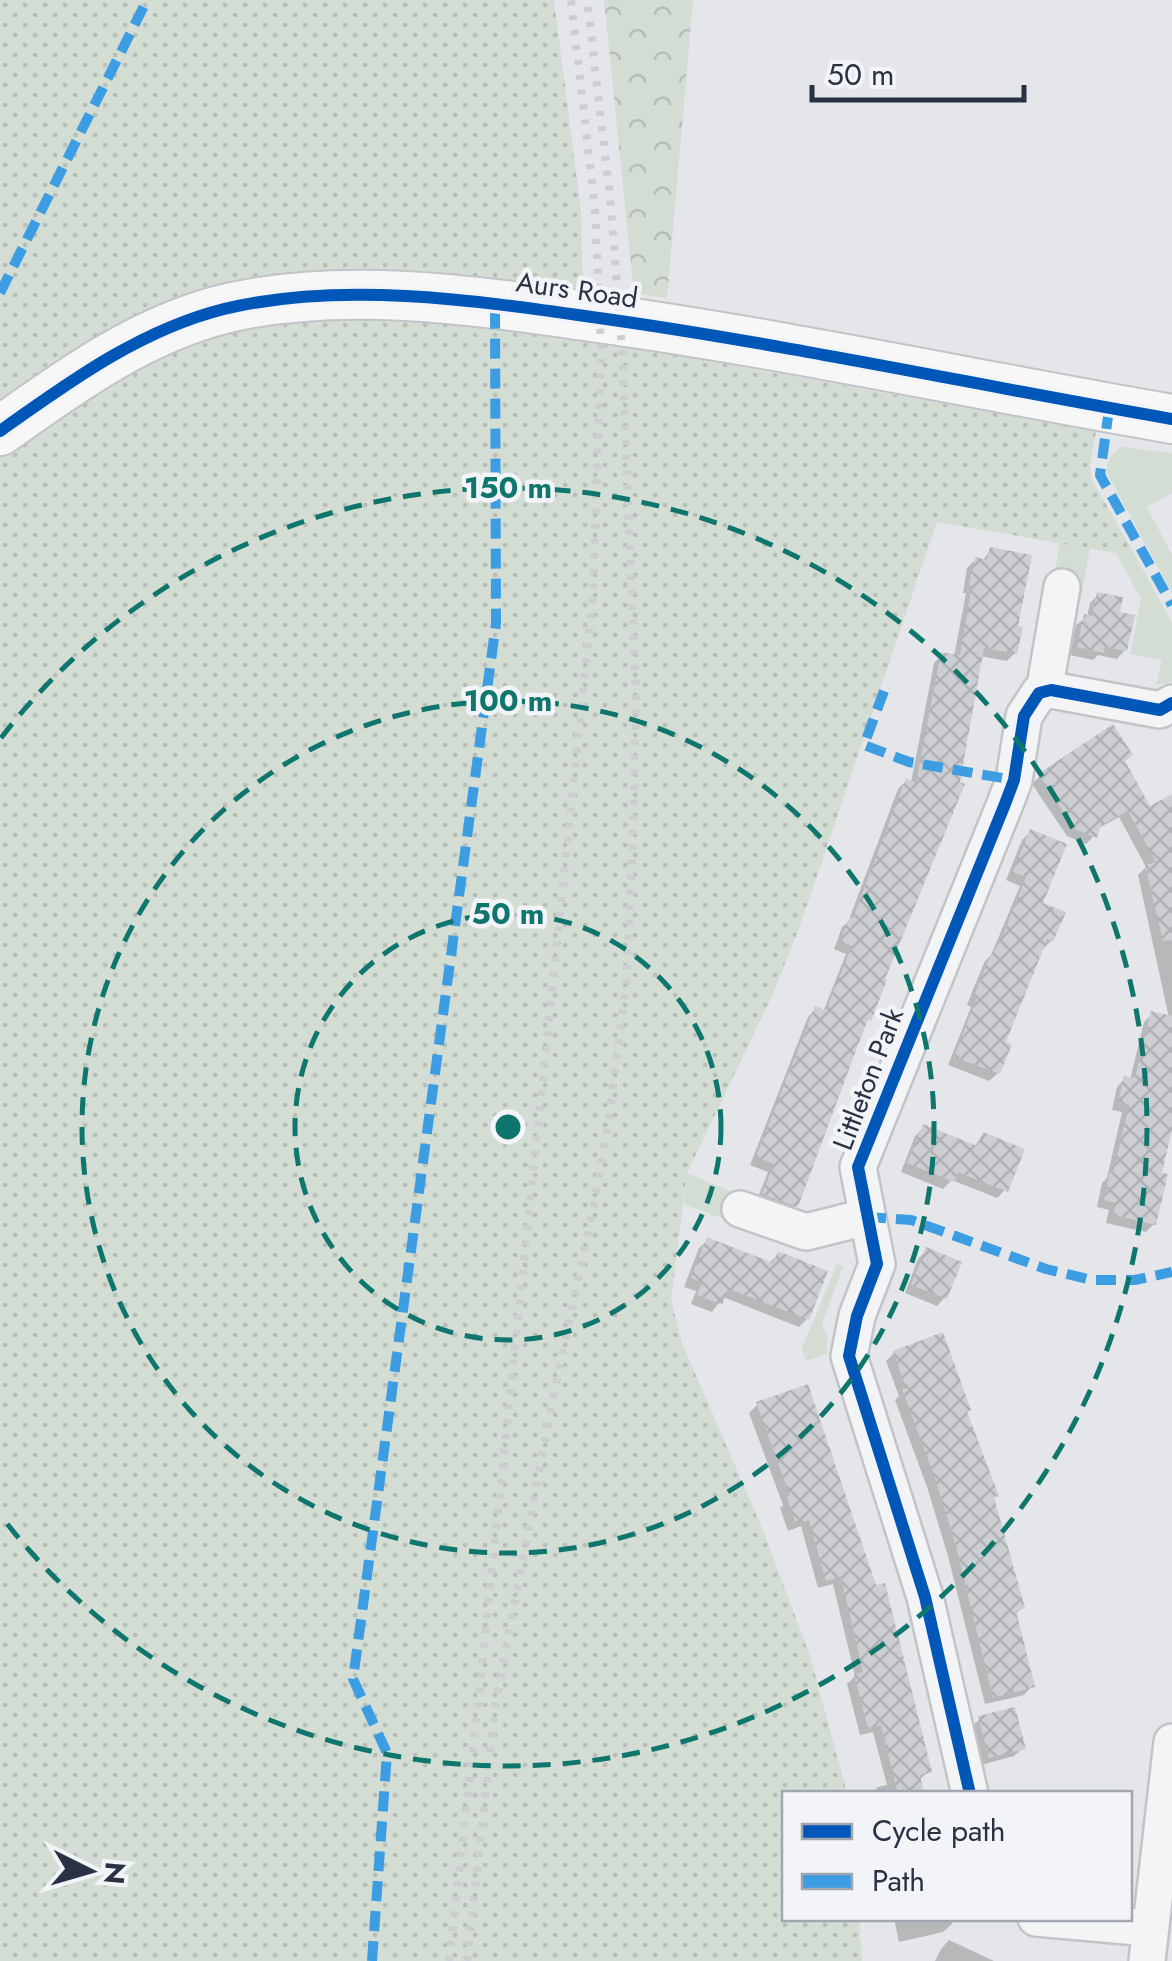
<svg xmlns="http://www.w3.org/2000/svg" width="1172" height="1961" font-family="Jost,sans-serif">
	<style>
		.grass { fill: #d4ddd4 }
		.forest { fill: url(#forest-crowns) }
		.park { fill: url(#park-dots) }
		.shadow { fill: #0003 }
		.building { fill: url(#building-cross-hatch) }
		.lines { fill: none; stroke-linecap: round; stroke-linejoin: round }
		.street-casing { stroke: #c2c4c7; stroke-width: 40 }
		.secondary-casing { stroke: #c2c4c7; stroke-width: 52 }
		.street { stroke: #f3f4f6; stroke-width: 35 }
		.secondary { stroke: #f7f7f7; stroke-width: 48 }
		.rail { stroke: #ccced1; stroke-width: 8; stroke-dasharray: 5 10; stroke-linecap: butt }
		.quiet { stroke: #3d9de3; stroke-width: 10; stroke-dasharray: 20 10; stroke-linecap: butt }
		.cycleway-casing { stroke: #f2f4f8; stroke-width: 19 }
		.cycleway { stroke: #0057b8; stroke-width: 12 }
		.ring { fill: none; stroke: #0f766e; stroke-width: 5; stroke-dasharray: 18 12 }
		.labels { text-anchor: middle; dominant-baseline: central; stroke-width: 9; stroke-linejoin: round; paint-order: stroke }
		.street-label { font-size: 28px; fill: #293243; stroke: #f2f4f8 }
		.centre { fill: #0f766e; stroke: #f2f4f8; stroke-width: 5 }
		.ring-label { font-size: 30px; text-anchor: middle; font-weight: bold; fill: #0f766e; stroke: #f2f4f8; stroke-width: 9; stroke-linejoin: round; paint-order: stroke }
	</style>
	<defs>
		<pattern id="forest-crowns" width="20" height="18" patternUnits="userSpaceOnUse" patternTransform="scale(2.5)"><rect width="20" height="18" fill="#d4ddd4"/><path d="M2 6a3 3 0 1 1 6 0M12 15a3 3 0 1 1 6 0" fill="none" stroke="#b6beb7"/></pattern>
		<pattern id="park-dots" width="8" height="8" patternUnits="userSpaceOnUse" patternTransform="scale(2.5)"><rect width="8" height="8" fill="#d4ddd4"/><path d="M2 2h.1M6 6h.1" fill="none" stroke="#b6beb7" stroke-width="1.8" stroke-linecap="round"/></pattern>
		<pattern id="building-cross-hatch" width="8" height="8" patternUnits="userSpaceOnUse" patternTransform="scale(2.5)"><rect width="8" height="8" fill="#ccced1"/><path d="M0 0l8 8M0 8l8-8" fill="none" stroke="#afb1b5"/></pattern>
	</defs>
	<rect width="100%" height="100%" fill="#e4e6e9"/>
	<path class="grass" d="M1121 447 1172 453V493L1147 507 1172 555V593L1107 473C1106 461 1111 454 1121 447Z
		M1060 543 1090 549 1067 670 1059 667 1054 576Z
		M1130 546 1172 623V682L1156 685 1162 660 1130 654 1141 599 1116 553Z
		M687 1173 737 1194 727 1220 684 1204Z
		M837 1264 843 1267 822 1324 827 1334V1354L806 1361 802 1348Z"/>
	<path class="forest" d="M604 0H693L667 298 634 293Z"/>
	<path class="park" d="M0 0H554L581 211 584 342 658 352 1096 431 1090 466 1092 480 1130 546 1116 553 937 522 800 926 772 996 687 1173 671 1300 682 1343 765 1535 810 1656 847 1793 784 1794V1918L859 1919 862 1961H0Z"/>
	<path class="shadow" d="M991 550 1015 628V653L1007 661 980 656 869 1019 863 1025 796 1206 788 1214 756 1202 768 1172 750 1165 808 1017 816 1009 823 1012 846 954 834 949 842 927 848 922 898 789 906 781 911 783 934 663 942 655 954 657 966 593H963L967 568 975 560 982 561Z
		M1098 595 1125 650 1117 659 1098 655 1093 660 1070 655 1076 625 1087 617 1090 603Z
		M1123 762 1149 809 1172 800V1120L1159 1175 1154 1224 1146 1232 1106 1223 1109 1210 1097 1207 1102 1183 1107 1178 1122 1112 1112 1110 1117 1087 1125 1078 1130 1080 1144 1022 1152 1014 1169 1018 1138 875 1146 867 1119 817 1097 829 1094 836 1086 844 1067 836 1032 784 1040 776Z
		M1030 832 1040 905 1051 941 1043 949 1003 1043 998 1073 989 1081 948 1065 971 1007 967 1005 974 987 985 961 991 955 997 941 1020 886 1006 880 1022 840Z
		M924 1127 974 1147 983 1135 1005 1190 997 1198 952 1180 943 1189 901 1172 915 1136Z
		M708 1240 770 1262 779 1254 807 1319 799 1327 723 1297 712 1312 691 1304 696 1291 684 1287 699 1248Z
		M927 1250 945 1297 937 1306 905 1293 918 1259Z
		M894 1353 992 1499 1022 1608 1014 1615 1032 1686 1024 1695 985 1704 948 1556 927 1487 895 1400 899 1396 886 1361Z
		M806 1387 929 1771 919 1780 922 1794H872L878 1787 887 1785 873 1732 860 1735 847 1684 855 1676 833 1584 818 1588 801 1526 788 1531 780 1508 783 1505 749 1413 758 1404Z
		M980 1719 1023 1748 1014 1756 981 1765 971 1727Z
		M894 1918H951L952 1924 943 1932 899 1942Z
		M949 1940 994 1961H935L941 1949Z"/>
	<path class="building" d="M990 547 1032 555 1018 626 1023 627 1017 654 984 648 960 782 965 784 885 979 887 980 871 1021 868 1019 851 1064 798 1207 762 1194 774 1164 756 1157 815 1006 826 1010 852 946 840 941 850 917 853 918 906 778 916 783 941 652 960 655 972 586 969 585 975 557 987 560Z
		M1097 592 1123 597 1120 612 1135 615 1127 651 1105 647 1104 653 1077 647 1084 614 1092 616Z
		M1113 724 1133 755 1125 761 1150 806 1172 794V940L1163 941 1145 865 1156 862 1128 811 1101 825 1097 838 1075 829 1038 774Z
		M1030 829 1067 844 1043 903 1066 912 1053 942 1047 939 1036 967 1006 1042 1012 1044 1000 1074 954 1057 977 998 974 997 982 976 993 950 995 951 1005 930 1026 877 1013 872Z
		M1151 1011 1172 1016V1129L1162 1173 1168 1174 1156 1225 1113 1215 1116 1203 1104 1200 1110 1172 1113 1173 1129 1105 1118 1102 1124 1076 1135 1078Z
		M923 1124 977 1146 983 1132 1025 1149 1008 1192 958 1172 954 1182 907 1163Z
		M707 1237 773 1263 778 1251 828 1271 809 1320 729 1289 722 1305 697 1295 702 1283 691 1278Z
		M926 1247 962 1262 947 1299 911 1285Z
		M943 1332 971 1410 967 1412 999 1496 994 1497 1025 1608 1016 1611 1035 1687 993 1698 956 1546 935 1478 902 1389 906 1388 893 1351Z
		M808 1384 876 1585 885 1583 932 1772 920 1775 924 1794H898L881 1725 868 1728 854 1674 863 1672 841 1577 826 1581 809 1520 796 1524 787 1497 790 1496 756 1402Z
		M1015 1707 1026 1749 989 1758 978 1716Z"/>
	<g class="lines">
		<defs>
			<path id="street" d="M1044 692 1062 587
				M740 1209 806 1232 866 1217
				M970 1794 925 1597 849 1356 857 1316 877 1264 858 1167 1005 804 1014 780 1024 716 1039 693 1051 690 1160 710 1172 703
				M1036 1918 1149 1928
				M1147 1961 1172 1742"/>
			<path id="secondary" d="M0 431C69 382 140 330 224 309 343 280 480 301 599 318 791 345 981 386 1172 419"/>
		</defs>
		<use href="#street" class="street-casing"/>
		<use href="#secondary" class="secondary-casing"/>
		<use href="#street" class="street"/>
		<use href="#secondary" class="secondary"/>
		<path class="rail" d="M449 1961 478 1703 593 595 601 349 595 209 571 0
			M467 1961 495 1708 550 1412 594 1204 607 1132 626 984 633 840 636 700 622 348 610 197 587 0"/>
		<path class="quiet" d="M0 293 147 0
			M1109 409 1100 475 1172 605
			M884 691 864 745 909 762 1014 780
			M866 1217 911 1220 1046 1269 1092 1280H1135L1172 1272
			M372 1961 387 1753 353 1679 496 623 495 304"/>
		<defs>
			<path id="cycleway" d="M0 431C69 382 140 330 224 309 343 280 480 301 599 318 791 345 981 386 1172 419
				M970 1794 925 1597 849 1356 857 1316 877 1264 858 1167 1005 804 1014 780 1024 716 1039 693 1051 690 1160 710 1172 703"/>
		</defs>
		<use href="#cycleway" class="cycleway-casing"/>
		<use href="#cycleway" class="cycleway"/>
	</g>
	<g class="ring">
		<circle cx="508" cy="1127" r="213"/>
		<circle cx="508" cy="1127" r="426"/>
		<path d="M1 738A639 639 0 1 1 1 1516"/>
	</g>
	<g class="labels">
		<g class="street-label">
			<text transform="translate(577 290) rotate(8)">Aurs Road</text>
			<text transform="translate(868 1079) rotate(-69)">Littleton Park</text>
		</g>
	</g>
	<circle cx="508" cy="1127" r="15" class="centre"/>
	<g class="ring-label">
		<text x="508" y="498">150 m</text>
		<text x="508" y="711">100 m</text>
		<text x="508" y="924">50 m</text>
	</g>
	<rect x="782" y="1791" width="350" height="130" fill="#f2f4f8" stroke="#a2a6b0" stroke-width="2.5"/>
	<rect x="802" y="1824" width="50" height="15" fill="#0057b8" stroke="#a2a6b0" stroke-width="2.5"/>
	<text x="872" y="1841" font-size="30" fill="#293243">Cycle path</text>
	<rect x="802" y="1874" width="50" height="15" fill="#3d9de3" stroke="#a2a6b0" stroke-width="2.5"/>
	<text x="872" y="1891" font-size="30" fill="#293243">Path</text>
	<g transform="translate(90 1871) rotate(95)" stroke="#f2f4f8" stroke-width="8" paint-order="stroke">
	<path d="M0-8L18 38L0 25L-18 38Z" fill="#293243"/>
	<text y="-15" font-size="28" font-weight="bold" text-anchor="middle" fill="#293243">N</text>
	</g>
	<path d="M812 85v15h212v-15" fill="none" stroke="#293243" stroke-width="5"/>
	<text x="827" y="85" font-size="30" fill="#293243" stroke="#f2f4f8" stroke-width="8" paint-order="stroke">50 m</text>
</svg>
